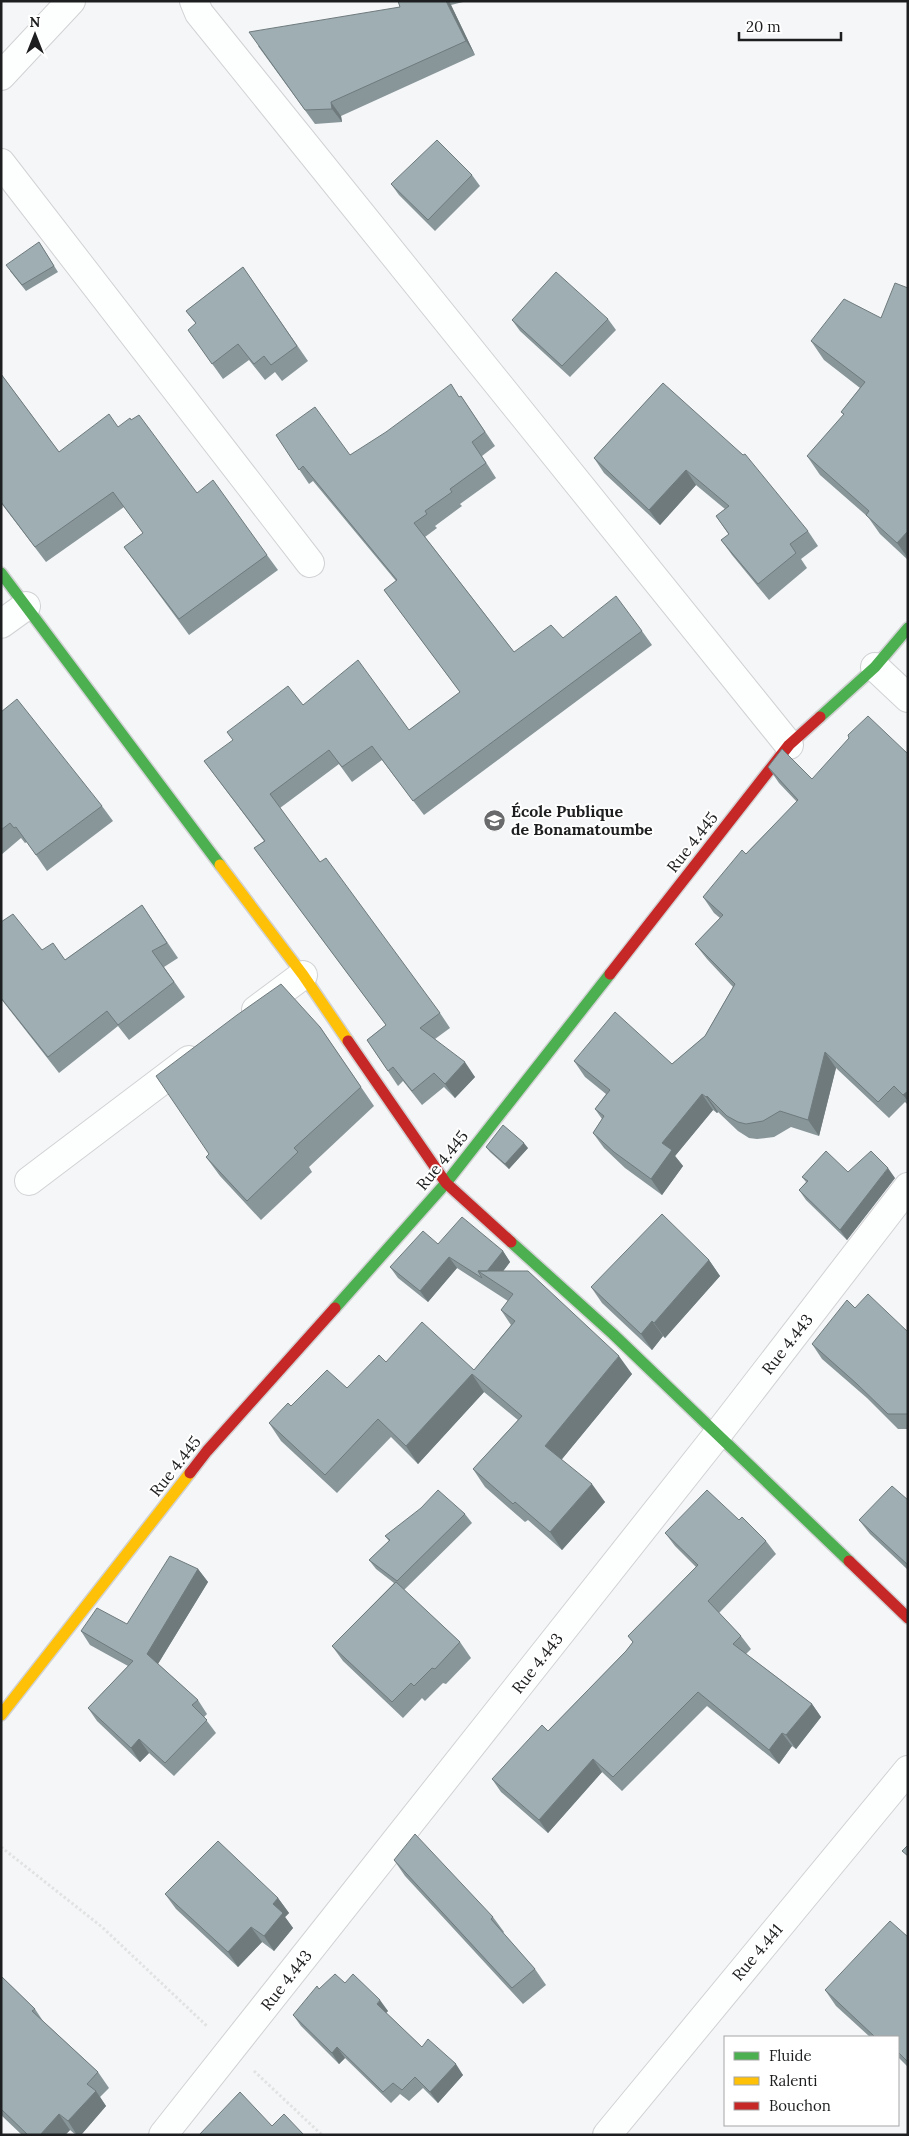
<svg xmlns="http://www.w3.org/2000/svg" width="909" height="2136" font-family="Lora,serif">
	<style>
		.lines { fill: none; stroke-linecap: round; stroke-linejoin: round }
		.street-casing { stroke: #d2d2d4; stroke-width: 30 }
		.fast-casing { stroke: #d2d2d4; stroke-width: 14 }
		.slow-casing { stroke: #d2d2d4; stroke-width: 14 }
		.jam-casing { stroke: #d2d2d4; stroke-width: 14 }
		.path { stroke: #e1e2e2; stroke-width: 3; stroke-dasharray: 2.5 2.5; stroke-linecap: butt }
		.street { stroke: #fdfefe; stroke-width: 28 }
		.fast { stroke: #4caf50; stroke-width: 11 }
		.slow { stroke: #ffc107; stroke-width: 11 }
		.jam { stroke: #c62828; stroke-width: 11 }
		.wall { fill: #88969a }
		.shaded-wall { fill: #6f7a7d }
		.building { fill: #9eaeb3; stroke: #6f7a7d }
		.labels { text-anchor: middle; dominant-baseline: central; stroke-width: 4; stroke-linejoin: round; paint-order: stroke }
		.poi-label { font-size: 16px; font-weight: bold; fill: #1d1e1f; stroke: #fff; text-anchor: start }
		.street-label { font-size: 16px; fill: #1d1e1f; stroke: #fff }
	</style>
	<rect width="100%" height="100%" fill="#f4f6f8"/>
	<g class="lines">
		<defs>
			<path id="street" d="M194 1 199 13 789 745
				M1 76 71 1
				M1 163 310 563
				M1 624 26 606
				M875 667 908 698
				M256 1010 303 975
				M29 1181 189 1060
				M163 2135 717 1435 908 1187
				M607 2135 908 1770"/>
			<path id="fast" d="M1 573 220 865
				M820 717 875 667 908 628
				M511 1242 613 1334 849 1561
				M335 1308 446 1183 610 974"/>
			<path id="slow" d="M220 865 303 975 348 1041
				M1 1715 190 1473"/>
			<path id="jam" d="M610 974 789 745 820 717
				M348 1041 446 1183 511 1242
				M190 1473 207 1451 335 1308
				M849 1561 908 1618"/>
		</defs>
		<use href="#street" class="street-casing"/>
		<use href="#fast" class="fast-casing"/>
		<use href="#slow" class="slow-casing"/>
		<use href="#jam" class="jam-casing"/>
		<path class="path" d="M1 1847 102 1927 208 2027
			M254 2071 322 2135"/>
		<use href="#street" class="street"/>
		<use href="#fast" class="fast"/>
		<use href="#slow" class="slow"/>
		<use href="#jam" class="jam"/>
	</g>
	<path class="wall" d="M398 1H467L451 5 475 55 341 116 342 122 315 124 258 46 400 7Z
		M472 175 480 186 435 231 399 195 391 184Z
		M39 242 58 272 26 291 10 271Z
		M243 267 308 361 282 381 275 372 265 380 249 360 223 379 188 330 196 324 186 311Z
		M908 288V560L880 534 868 517 820 475 807 456 844 415 841 412 860 388 824 360 811 341 881 318Z
		M608 319 616 330 570 377 520 331 512 320Z
		M1 374 59 452 118 427 197 493 267 555 278 570 189 635 124 547 143 533 124 507 46 562 1 503Z
		M663 383 808 531 818 546 801 559 807 568 769 600 732 555 721 540 729 535 716 516 725 509 696 485 660 525 604 473 594 458Z
		M461 396 495 446 482 456 496 478 460 504 462 506 435 526 437 528 425 537 514 652 563 638 642 631 652 645 424 815 382 760 352 782 339 764 280 808 320 862 440 1013 450 1028 435 1039 475 1077 455 1098 444 1087 422 1105 403 1081 398 1086 367 1040 386 1025 254 848 264 841 204 761 303 705 409 730 460 692 384 590 396 581 313 481 309 484 276 435 350 455Z
		M1 712 102 806 113 821 47 871 27 842 25 843 21 838 1 855Z
		M908 754V1105L905 1102 889 1118 836 1068 819 1136 791 1127 774 1137 757 1139 749 1138 738 1131 718 1112 717 1113 713 1110 675 1156 683 1166 662 1195 625 1168 604 1148 593 1133 602 1119 595 1109 606 1094 585 1077 574 1061 672 1064 705 1036 733 987 707 959 695 944 720 918 714 913 703 897 797 802 779 783 768 767 812 779Z
		M142 905 178 958 164 967 185 997 129 1040 118 1026 59 1073 1 999V922L42 950 65 960Z
		M320 1027 374 1106 309 1167 312 1172 261 1220 220 1176 206 1157Z
		M486 1147 528 1148 509 1169 490 1152Z
		M848 1172 895 1178 847 1240 806 1200 799 1190 806 1182 802 1177Z
		M438 1244 503 1251 510 1262 503 1271 632 1374 561 1460 605 1502 562 1550 528 1520 525 1522 485 1487 473 1469 518 1420 484 1392 418 1464 391 1437 337 1493 281 1441 269 1423 291 1406 347 1388 386 1362 474 1370 511 1325 501 1310 508 1301 457 1268 428 1302 398 1278 390 1267Z
		M709 1260 720 1276 665 1338 663 1336 652 1350 602 1303 591 1287Z
		M855 1308 908 1332V1429H898L867 1398 822 1359 812 1344Z
		M908 1500V1570L870 1534 859 1520Z
		M465 1514 472 1523 404 1590 460 1642 471 1658 446 1684 443 1683 425 1701 422 1698 403 1718 343 1661 332 1646 394 1583 376 1569 369 1560 389 1541 385 1536Z
		M739 1520 766 1541 776 1554 719 1613 741 1636 751 1649 746 1654 812 1704 821 1717 796 1749 792 1746 779 1764 707 1706 622 1791 602 1772 548 1833 501 1792 492 1779 548 1731 626 1651 633 1642 628 1636 696 1567 675 1546 665 1533Z
		M198 1569 208 1582 158 1664 198 1700 207 1714 204 1717 216 1733 174 1776 149 1753 140 1762 97 1721 88 1708 128 1666 90 1645 81 1631 127 1624Z
		M394 1860 493 1917 504 1932 503 1933 535 1969 546 1985 523 2004 405 1876Z
		M165 1894 278 1898 289 1913 285 1917 293 1928 274 1951 262 1942 238 1967 176 1909Z
		M908 1937V2067L898 2057V2037H870L836 2006 825 1990Z
		M1 1976 35 2009 43 2021 98 2072 109 2088 100 2097 106 2106 81 2135H76L70 2130 65 2135H22L1 2115Z
		M345 1983 388 2011 386 2013 422 2047 463 2075 438 2103 423 2088 409 2101 400 2094 391 2103 345 2058 339 2064 301 2026 293 2015 319 1989Z"/>
	<path class="shaded-wall" d="M446 1H449L451 5 475 55 466 41Z
		M331 102 341 116 342 122 332 109Z
		M686 470 696 485 660 525 649 510Z
		M908 531V558L897 543Z
		M825 1052 836 1068 819 1136 808 1120Z
		M465 1062 475 1077 455 1098 445 1084Z
		M908 1091V1101L903 1095Z
		M702 1094 713 1110 675 1156 683 1166 662 1195 651 1179 662 1143Z
		M707 1096 718 1112 717 1113 706 1097Z
		M524 1143 528 1148 509 1169 505 1164Z
		M888 1168 895 1178 847 1240 840 1230Z
		M503 1251 510 1262 495 1282 484 1275Z
		M449 1257 457 1268 428 1302 420 1291Z
		M709 1260 720 1276 665 1338 654 1323Z
		M652 1321 663 1336 652 1350 641 1334Z
		M619 1356 632 1374 558 1464 545 1446Z
		M472 1374 484 1392 418 1464 406 1446Z
		M592 1484 605 1502 562 1550 550 1532Z
		M198 1569 208 1582 156 1667 147 1654Z
		M812 1704 821 1717 796 1749 786 1735Z
		M782 1733 792 1746 779 1764 769 1750Z
		M139 1739 149 1753 140 1762 131 1748Z
		M593 1759 602 1772 548 1833 539 1820Z
		M278 1898 289 1913 285 1917 293 1928 274 1951 264 1936 273 1904Z
		M251 1927 262 1942 238 1967 228 1952Z
		M380 2000 388 2011 384 2015 377 2004Z
		M337 2047 345 2058 339 2064 332 2053Z
		M456 2064 463 2075 438 2103 430 2092Z
		M96 2091 106 2106 81 2135H77L68 2121Z
		M59 2114 70 2130 65 2135H40Z"/>
	<path class="building" d="M398 1H446L466 41 331 102 332 109 305 110 249 32 400 7Z
		M437 140 472 175 428 220 391 184Z
		M39 242 54 266 22 285 6 265Z
		M243 267 297 346 271 365 264 356 254 364 238 344 212 364 188 330 196 323 186 311Z
		M556 272 608 319 562 366 512 320Z
		M895 283 908 288V531L897 543 866 515 869 511 807 456 844 414 841 412 865 382 811 341 844 299 881 318Z
		M1 374 59 452 109 414 118 427 130 418 131 420 139 415 197 493 213 480 267 555 179 619 124 547 143 533 113 492 35 547 1 502Z
		M663 383 743 455 745 454 808 531 790 544 796 553 758 584 721 540 729 534 716 516 729 506 686 470 649 510 594 458Z
		M451 384 459 397 461 396 485 432 472 442 486 463 450 489 452 492 425 511 427 514 414 523 514 652 551 625 563 638 616 596 642 631 413 801 372 746 342 767 329 750 270 794 320 862 326 858 440 1013 420 1028 465 1062 445 1084 434 1073 412 1091 393 1067 388 1071 367 1040 386 1025 254 848 265 841 204 761 233 740 227 732 288 686 303 705 358 660 409 730 460 692 384 590 397 580 303 466 299 470 276 435 315 407 350 455 386 432Z
		M17 699 102 806 36 855 16 827 14 828 10 823 1 830V712Z
		M868 716 908 754V1091L903 1095 894 1086 878 1102 825 1052 808 1120 780 1111 763 1121 746 1124 738 1122 727 1116 707 1096 706 1097 702 1094 662 1143 672 1150 651 1179 614 1152 593 1133 604 1116 595 1109 610 1090 574 1061 615 1012 672 1064 705 1036 735 984 695 944 723 915 703 897 742 850 746 854 798 800 768 767 782 749 812 779 849 738 848 735Z
		M142 905 167 943 152 951 174 982 118 1025 107 1011 48 1057 1 998V922L13 914 42 950 53 943 65 960Z
		M281 984 320 1027 361 1087 294 1148 298 1152 247 1201 206 1157 209 1154 156 1076 237 1015Z
		M503 1125 524 1143 505 1164 486 1147Z
		M826 1151 848 1172 871 1151 888 1168 840 1230 799 1190 808 1181 802 1177Z
		M662 1214 709 1260 654 1323 652 1321 641 1334 591 1287Z
		M462 1217 503 1251 487 1271H478L482 1278 449 1257 420 1291 390 1267 423 1231 438 1244Z
		M478 1271H528L619 1356 545 1446 592 1484 550 1532 515 1502 513 1504 473 1469 522 1416 472 1374 406 1446 378 1419 325 1475 269 1423 288 1403 291 1406 327 1370 347 1388 379 1355 386 1362 422 1322 474 1370 515 1321 501 1310 513 1294Z
		M868 1294 908 1332V1414H888L857 1384 812 1344 847 1300 855 1308Z
		M892 1486 908 1500V1565L859 1520Z
		M438 1490 465 1514 397 1581 369 1560 390 1540 385 1536 421 1508Z
		M707 1490 739 1520 742 1517 766 1541 708 1601 741 1636 733 1644 812 1704 786 1735 782 1733 769 1750 698 1692 613 1777 593 1759 539 1820 492 1779 542 1725 548 1731 626 1651 633 1642 628 1636 698 1565 665 1533Z
		M170 1556 198 1569 147 1654 198 1700 192 1705 207 1720 165 1763 139 1739 131 1748 88 1708 133 1661 81 1631 97 1608 127 1624Z
		M396 1582 460 1642 435 1669 432 1668 414 1686 411 1683 392 1702 332 1646Z
		M415 1834 493 1917 491 1919 535 1969 512 1988 394 1860Z
		M218 1841 278 1898 273 1904 283 1913 264 1936 251 1927 228 1952 165 1894Z
		M908 1845V1856L902 1851Z
		M890 1921 908 1937V2062L898 2052V2037H875L825 1990Z
		M335 1974 345 1983 353 1974 380 2000 377 2004 422 2047 428 2039 456 2064 430 2092 415 2077 402 2090 393 2083 383 2092 337 2047 332 2053 293 2015 317 1986 319 1989Z
		M1 1976 35 2009 32 2011 98 2072 87 2084 96 2091 68 2121 59 2114 40 2135H28L1 2109Z
		M240 2092 272 2126 284 2114 304 2135H199Z"/>
	<defs>
		<symbol id="school-disc" viewBox="-11 -11 22 22"><circle r="9.5" fill="#686a6b" stroke="#fff"/><path d="M0-5L7-2L0 1L-7-2ZM-4 1L0 2.5L4 1V4Q0 6-4 4Z" fill="#fff"/></symbol>
	</defs>
	<g fill-rule="evenodd">
		<use href="#school-disc" x="482" y="808" width="25" height="25"/>
	</g>
	<g class="labels">
		<g class="poi-label">
			<text x="511" y="811">École Publique<tspan x="511" dy="18">de Bonamatoumbe</tspan></text>
		</g>
		<g class="street-label">
			<text transform="translate(692 842) rotate(-52)">Rue 4.445</text>
			<text transform="translate(442 1160) rotate(-51)">Rue 4.445</text>
			<text transform="translate(787 1344) rotate(-52)">Rue 4.443</text>
			<text transform="translate(175 1466) rotate(-52)">Rue 4.445</text>
			<text transform="translate(537 1663) rotate(-52)">Rue 4.443</text>
			<text transform="translate(757 1952) rotate(-50)">Rue 4.441</text>
			<text transform="translate(286 1980) rotate(-52)">Rue 4.443</text>
		</g>
	</g>
	<rect width="909" height="2136" fill="none" stroke="#1d1e1f" stroke-width="5"/>
	<rect x="724" y="2036" width="175" height="90" fill="#ffffff" stroke="#a5a5a5"/>
	<rect x="734" y="2052" width="25" height="8" fill="#4caf50" stroke="#a5a5a5"/>
	<text x="769" y="2061" font-size="15" fill="#1d1e1f">Fluide</text>
	<rect x="734" y="2077" width="25" height="8" fill="#ffc107" stroke="#a5a5a5"/>
	<text x="769" y="2086" font-size="15" fill="#1d1e1f">Ralenti</text>
	<rect x="734" y="2102" width="25" height="8" fill="#c62828" stroke="#a5a5a5"/>
	<text x="769" y="2111" font-size="15" fill="#1d1e1f">Bouchon</text>
	<g transform="translate(35 35)" stroke="#ffffff" stroke-width="4" paint-order="stroke">
	<path d="M0-4L9 19L0 12L-9 19Z" fill="#1d1e1f"/>
	<text y="-8" font-size="14" font-weight="bold" text-anchor="middle" fill="#1d1e1f">N</text>
	</g>
	<path d="M739 32v8h102v-8" fill="none" stroke="#1d1e1f" stroke-width="2.5"/>
	<text x="746" y="32" font-size="15" fill="#1d1e1f" stroke="#ffffff" stroke-width="4" paint-order="stroke">20 m</text>
</svg>
